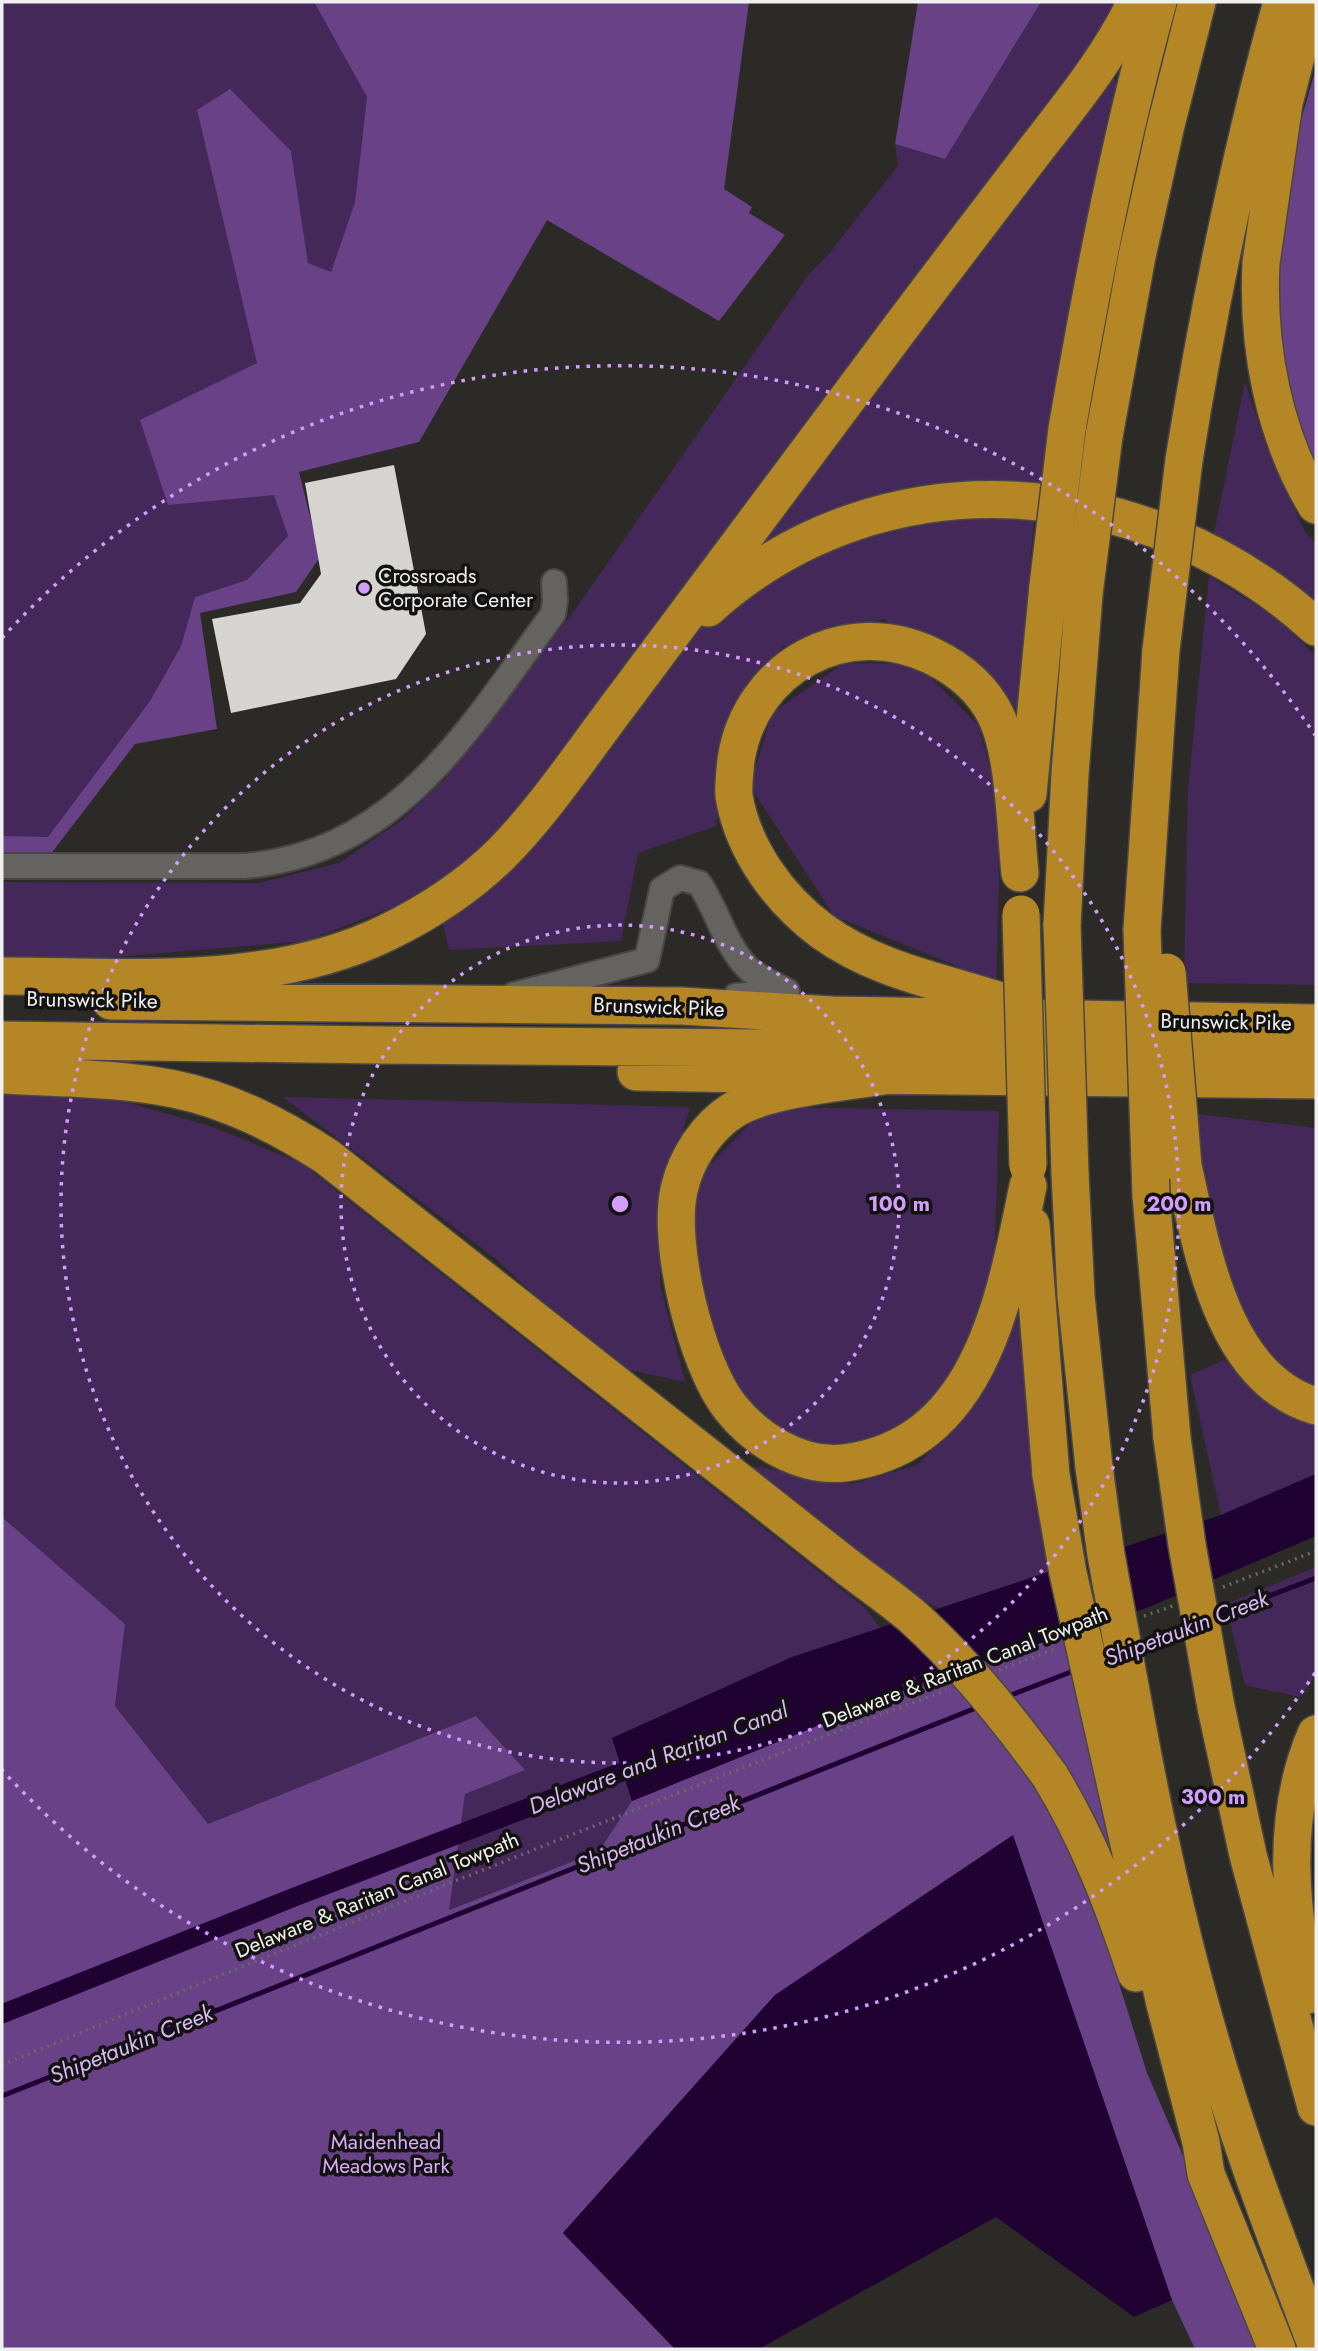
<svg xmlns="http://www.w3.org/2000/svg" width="1318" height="2351" font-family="Jost,sans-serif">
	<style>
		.green { fill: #44285a }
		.forest { fill: #694187 }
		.water { fill: #1f0132 }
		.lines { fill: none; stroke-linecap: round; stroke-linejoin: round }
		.stream { stroke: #1f0132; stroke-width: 5 }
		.canal { stroke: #1f0132; stroke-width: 19 }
		.building { fill: #d7d5d2 }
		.minor-casing { stroke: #484745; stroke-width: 28 }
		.highway-casing { stroke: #484745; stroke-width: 40 }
		.path { stroke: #686865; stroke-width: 3.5; stroke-dasharray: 2 5; stroke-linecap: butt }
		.minor { stroke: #646360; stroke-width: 24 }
		.highway { stroke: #b48626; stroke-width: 37 }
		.highway-bridge-casing { stroke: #484745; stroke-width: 40; stroke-linecap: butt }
		.highway-bridge { stroke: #b48626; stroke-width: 37 }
		.ring { fill: none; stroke: #d29dfd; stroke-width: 3.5; stroke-dasharray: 3.5 7 }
		.poi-dot { fill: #d29dfd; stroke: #131211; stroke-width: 2.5 }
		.labels { text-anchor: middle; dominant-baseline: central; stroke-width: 7; stroke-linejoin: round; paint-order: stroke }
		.poi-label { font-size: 21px; fill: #f0f0ee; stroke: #131211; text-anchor: start }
		.street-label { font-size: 21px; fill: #f0f0ee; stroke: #131211 }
		.park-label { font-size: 21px; fill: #d6abfa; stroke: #131211 }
		.water-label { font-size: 23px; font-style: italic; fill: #d8b8f3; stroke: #131211 }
		.centre { fill: #d29dfd; stroke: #131211; stroke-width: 3.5 }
		.ring-label { font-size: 21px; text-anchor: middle; font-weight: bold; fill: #d29dfd; stroke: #131211; stroke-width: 7; stroke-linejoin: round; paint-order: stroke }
	</style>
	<rect width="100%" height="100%" fill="#2b2a27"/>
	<path class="green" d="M2 2H314L367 97 355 202 331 272 308 264 291 151 197 110 257 363 274 494 288 536 247 580 195 597 181 646 150 701 48 838 2 836Z
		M1041 2H1116L1096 48 1119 88 1041 480 1033 531 1017 714 884 619 783 647 733 704 716 826 638 853 621 941 449 950 435 891 306 941 80 960 2 961V882L259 883 339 863 402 820 444 780 577 607 809 274 828 255 898 166 895 144 945 159Z
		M1245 382 1266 445 1305 532 1316 544V616L1212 543Z
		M1209 576 1277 618 1316 656V985L1184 983 1188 790Z
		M844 663 917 664 978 725 997 794 999 882 996 982 834 916 750 786 772 713Z
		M2 1093 101 1095 210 1126 301 1163 865 1608 881 1629 613 1738 632 1801 599 1851 448 1910 476 1716 208 1824 115 1706 125 1624 2 1517Z
		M283 1097 690 1107 662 1199 660 1284 685 1382 620 1368 552 1311 496 1259Z
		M766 1107 999 1111 994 1273 957 1382 887 1439 812 1452 752 1422 725 1374 689 1257 697 1178Z
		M1198 1114 1316 1128V1387L1270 1363 1226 1300 1206 1212Z
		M1017 1314 1057 1569 940 1608 906 1593 746 1465 852 1484 918 1465 971 1406Z
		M1224 1360 1272 1401 1316 1422V1474L1221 1515 1190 1375Z
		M1316 1567V1674L1300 1697 1245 1685 1226 1604Z"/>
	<path class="forest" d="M314 2H749L724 189 752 207 749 213 785 235 719 321 547 220 419 442 299 472 320 557 296 592 200 613 217 729 135 744 50 855 2 854V836L48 837 150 701 181 646 195 597 247 580 288 536 274 495 168 505 140 420 257 363 197 110 230 89 291 151 308 263 331 272 355 202 367 97Z
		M918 2H1041L945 159 895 144Z
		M1316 68V470L1286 404 1274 284 1293 148Z
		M2 1517 125 1624 115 1706 208 1824 476 1716 525 1770 465 1794 449 1910 599 1851 632 1801 935 1678 1068 1634 1111 1855 1083 1868 1147 2073 1267 2349H1195L1172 2300 775 1995 563 2233 675 2349H2Z"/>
	<path class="water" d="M1316 1474V1536L1149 1607 935 1678 632 1801 612 1738 792 1657 1221 1515Z
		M1013 1835 1172 2300 1134 2317 996 2217 759 2349H675L563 2233 775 1995Z"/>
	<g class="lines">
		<path class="stream" d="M1212 1618 1316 1578
			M1137 1647 1190 1626
			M1006 1697 1076 1670
			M2 2096 981 1706"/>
		<path class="canal" d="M2 2014 297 1896 645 1763"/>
	</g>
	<path class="building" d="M394 465 426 634 396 679 231 713 212 619 300 603 321 574 305 483Z"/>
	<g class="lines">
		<defs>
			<path id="minor" d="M2 866H244C398 854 471 726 553 614L555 601 554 582
				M513 995 647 960 662 889 680 878 699 883C716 908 725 943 745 965 754 976 774 984 787 991L736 996"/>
			<path id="highway" d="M1310 2 1284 103 1261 263C1257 346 1273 433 1316 505
				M1067 429C1092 285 1119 142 1158 2
				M1104 436 1137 256 1165 129 1197 2
				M1184 460C1209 305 1240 153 1282 2
				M708 608C884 449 1147 473 1316 627
				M1028 794 1048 586
				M1062 925 1070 774 1084 594
				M1142 930 1161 650
				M2 976C129 976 270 990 388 932 427 913 468 886 500 855 545 810 585 749 624 698 711 583 797 467 883 351 932 285 983 219 1033 153 1071 104 1109 58 1136 2
				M111 1001 682 1006 832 1015 1316 1023
				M1018 1007C952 983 881 974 822 931 779 899 743 850 734 796 733 785 735 771 736 760 750 667 846 614 932 656 959 669 983 689 996 716 1015 756 1015 827 1020 873
				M2 1040 378 1045 1316 1052
				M636 1072 806 1075
				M2 1075C59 1078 118 1078 174 1089 229 1100 279 1126 326 1156L849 1568
				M860 1075 1316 1080
				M884 1076C844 1082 768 1089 735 1109 707 1126 686 1158 679 1190 667 1243 696 1364 730 1407 756 1440 801 1468 844 1463 981 1446 1005 1297 1028 1186
				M1183 1166C1202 1249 1222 1379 1316 1406
				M1070 1173 1076 1296 1094 1467
				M1151 1195 1172 1438
				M1031 1225 1051 1475
				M1216 1707 1248 1855 1316 2107
				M1139 1735C1166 1880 1201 2025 1250 2165 1271 2225 1294 2285 1316 2344
				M1107 1746 1165 2004 1201 2142 1206 2174 1277 2349
				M1050 1776C1088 1838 1113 1904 1136 1973
				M1308 1995C1290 1909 1280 1818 1316 1734"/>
		</defs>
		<use href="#minor" class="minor-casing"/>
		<use href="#highway" class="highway-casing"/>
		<path class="path" d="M1223 1587 1316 1551
			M1144 1616 1173 1606
			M999 1670 1058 1648
			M2 2065C315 1936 629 1810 946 1690"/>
		<use href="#minor" class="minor"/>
		<use href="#highway" class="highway"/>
		<defs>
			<path id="highway-bridge" d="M1048 586 1067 429
				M1084 594 1104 436
				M1161 650 1184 460
				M1021 914 1028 1166
				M1062 925 1070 1173
				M1142 930 1151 1195
				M1167 972 1183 1166
				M1172 1438 1187 1545 1216 1707
				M1094 1467 1106 1555 1139 1735
				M1051 1475 1068 1573 1107 1746
				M849 1568C870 1584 893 1600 913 1617 965 1664 1009 1719 1050 1776"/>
		</defs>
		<use href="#highway-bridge" class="highway-bridge-casing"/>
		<use href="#highway-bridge" class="highway-bridge"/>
	</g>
	<g class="ring">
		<circle cx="620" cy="1204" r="279"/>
		<circle cx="620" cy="1204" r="559"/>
		<path d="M1315 1673A838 838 0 0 1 2 1770M2 638A838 838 0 0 1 1315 735"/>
	</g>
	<circle class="poi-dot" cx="364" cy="588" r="7"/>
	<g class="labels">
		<g class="poi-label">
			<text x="378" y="576">Crossroads<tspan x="378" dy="24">Corporate Center</tspan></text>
		</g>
		<g class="street-label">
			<text transform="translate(92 1000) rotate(1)">Brunswick Pike</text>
			<text transform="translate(659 1007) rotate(2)">Brunswick Pike</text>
			<text transform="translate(1226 1022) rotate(1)">Brunswick Pike</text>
			<text transform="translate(965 1667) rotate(-21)">Delaware &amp; Raritan Canal Towpath</text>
			<text transform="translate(377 1895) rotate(-22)">Delaware &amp; Raritan Canal Towpath</text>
		</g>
		<g class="park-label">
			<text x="386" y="2142">Maidenhead<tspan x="386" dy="24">Meadows Park</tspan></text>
		</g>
		<g class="water-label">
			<text transform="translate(1186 1628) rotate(-21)">Shipetaukin Creek</text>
			<text transform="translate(658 1758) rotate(-21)">Delaware and Raritan Canal</text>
			<text transform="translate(658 1834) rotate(-22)">Shipetaukin Creek</text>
			<text transform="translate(131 2044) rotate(-22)">Shipetaukin Creek</text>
		</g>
	</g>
	<circle cx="620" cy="1204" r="10" class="centre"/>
	<g class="ring-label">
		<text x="899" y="1211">100 m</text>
		<text x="1179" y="1211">200 m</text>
		<text x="1213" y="1804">300 m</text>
	</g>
	<rect width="1318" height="2351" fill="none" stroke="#f0f0ee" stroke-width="7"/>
</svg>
